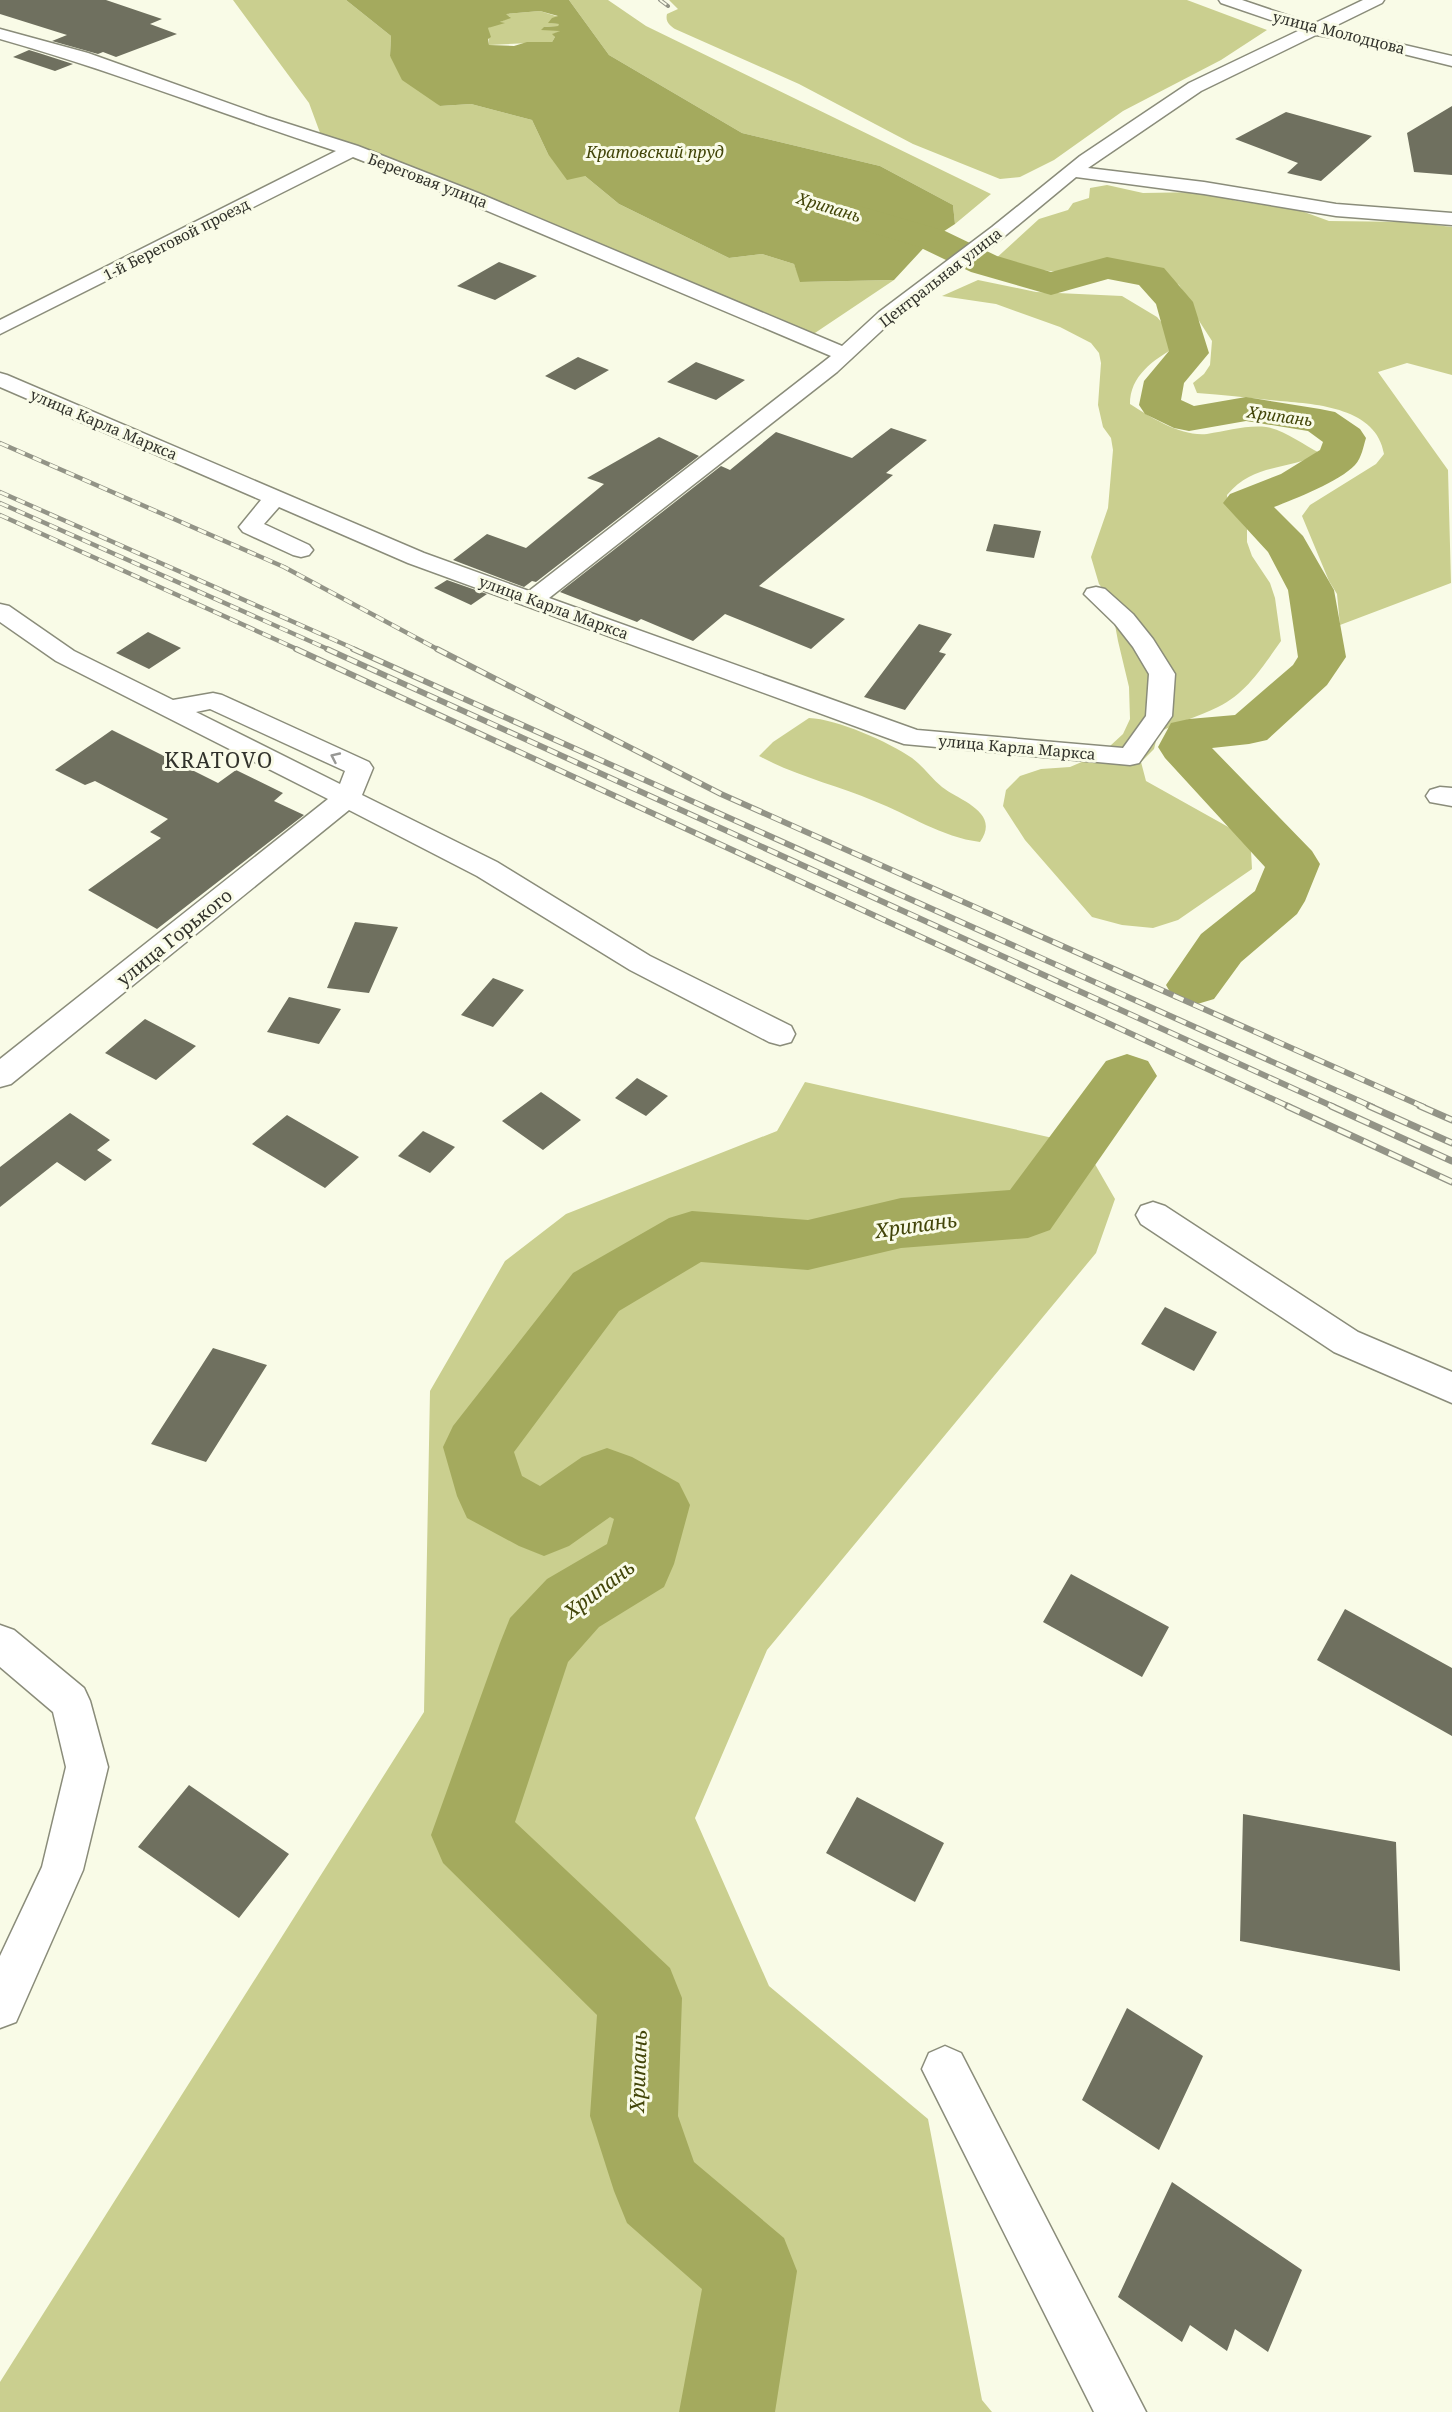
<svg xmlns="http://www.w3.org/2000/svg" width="1452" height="2412" font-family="'Noto Serif',serif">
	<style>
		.green { fill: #cacf8f }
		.water { fill: #a4aa5e; fill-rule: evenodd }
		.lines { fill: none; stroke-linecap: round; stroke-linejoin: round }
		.river { fill: #a4aa5e; fill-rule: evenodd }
		.building { fill: #6f705f }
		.minor-casing { stroke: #8a8c7a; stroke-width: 3 }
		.minor { fill: #fff; fill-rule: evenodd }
		.rail-far3-casing { stroke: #939487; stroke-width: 4 }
		.rail-far2-casing { stroke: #939487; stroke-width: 4.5 }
		.rail-far1-casing { stroke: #939487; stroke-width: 6 }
		.rail-casing { stroke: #939487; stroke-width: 7 }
		.rail-far3 { stroke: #f9fbe7; stroke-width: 2; stroke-dasharray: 8; stroke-linecap: butt }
		.rail-far2 { stroke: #f9fbe7; stroke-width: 3; stroke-dasharray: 9; stroke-linecap: butt }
		.rail-far1 { stroke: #f9fbe7; stroke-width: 4; stroke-dasharray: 11; stroke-linecap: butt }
		.rail { stroke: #f9fbe7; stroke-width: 4.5; stroke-dasharray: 14; stroke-linecap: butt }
		.oneway { stroke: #989895 }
		.labels { text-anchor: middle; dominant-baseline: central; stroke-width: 6; stroke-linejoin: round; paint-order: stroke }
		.far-street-label { font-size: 15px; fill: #31322b; stroke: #f9fbe7 }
		.far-water-label { font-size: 16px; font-style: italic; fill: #424509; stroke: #f9fbe7 }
		.street-label { font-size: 18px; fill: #31322b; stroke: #f9fbe7 }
		.water-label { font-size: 20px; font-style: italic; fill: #424509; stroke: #f9fbe7 }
		.quarter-label { font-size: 21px; letter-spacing: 1.5px; fill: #31322b; stroke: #f9fbe7 }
	</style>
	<rect width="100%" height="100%" fill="#f9fbe7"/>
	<path class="green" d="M233 0H346L391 36 390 56 440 106 471 104 532 120 548 154 585 176 619 204 729 258 762 254 794 264 801 282 894 280 800 343 441 191 326 149 309 103Z
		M569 0H608L646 26 991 194 955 224 953 205 880 166 742 133 609 55Z
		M669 0H1187L1267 30 1221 60 1123 111 1054 160 1020 177 1000 179 913 144 799 84 675 29C670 25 665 22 667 14L678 9Z
		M540 11 559 17 549 23 560 24 558 26 544 27 562 31 553 34 555 37 552 42 489 45 488 28 510 17 505 14Z
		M1107 185 1143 193 1201 192 1237 201 1296 209 1329 221 1411 222 1452 227V375L1407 363 1378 372 1448 470 1451 583 1340 625 1337 594 1329 581 1302 516 1310 505 1376 464 1384 454C1377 408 1317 404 1280 401 1252 398 1225 395 1197 393L1193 383 1204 374 1210 365 1212 341 1194 313 1185 294 1179 285 1166 277 1146 265 1100 261 1059 272 1021 268 992 262 1039 219 1068 210 1073 203 1089 198 1090 188Z
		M978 280 1036 292 1122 296 1157 317 1169 331 1176 347C1153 360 1130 376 1130 404 1150 417 1182 437 1207 434 1227 431 1246 425 1266 427 1285 430 1303 445 1320 453 1288 472 1255 461 1227 495L1228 507 1247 529V542L1252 556 1270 583 1275 598 1281 641C1263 666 1247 693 1218 707 1198 717 1177 722 1158 733L1154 749 1141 762 1146 781 1239 833 1251 851 1252 869 1178 920 1153 928 1122 925 1092 917 1025 840 1003 806 1006 790 1020 776 1041 769 1070 767 1091 758 1110 746 1123 734 1130 719 1129 687 1118 641 1110 598 1099 584 1091 557 1108 508 1113 450 1111 438 1103 427 1098 405 1101 363 1099 353 1091 343 1060 327 996 304 942 296Z
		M809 718C837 719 889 742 912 758 923 766 931 778 942 787 960 801 1001 812 980 842 941 837 910 815 874 801 836 785 796 776 759 756L773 742Z
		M805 1082 1084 1145 1115 1199 1096 1253 767 1650 695 1818 769 1986 928 2119 982 2400 992 2412H0V2382L424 1712 430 1391 505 1261 566 1214 777 1131Z"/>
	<path class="water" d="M346 0H569L609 55 742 133 880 166 953 205 955 224 932 239 894 280 800 282 794 264 762 254 729 258 619 204 585 176 567 180 548 154 532 120 471 104 440 106 402 80 390 56 391 36ZM540 11 558 16 552 18 548 23 559 24 558 26 544 27 541 30 560 31 552 34 555 37 552 42H527L514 46 489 45 488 39 491 37 488 28 505 23 500 22 511 18 506 14Z"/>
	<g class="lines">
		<path class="river" d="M849 203 945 231 997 256 1051 272 1107 257 1164 268 1193 302 1209 353 1184 383 1181 400 1194 406 1246 397 1320 409 1335 412 1360 429 1366 438C1363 447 1362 457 1355 465 1340 481 1295 499 1274 507L1303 536 1334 590 1346 657 1327 685 1267 740 1249 744 1212 748 1312 851 1320 864 1305 901 1297 914 1241 962 1214 999 1194 1005 1174 999 1166 985 1201 934 1255 891 1265 867 1165 758 1158 747 1171 723 1189 719 1235 715 1293 665 1298 657 1288 590 1268 552 1223 503 1230 494 1281 474 1320 450 1323 442 1308 431 1246 421 1189 431 1174 428 1145 414 1139 405 1144 381 1169 351 1156 304 1139 285 1108 279 1051 295 971 272 919 247 836 222 831 214 836 206Z
			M1127 1054 1148 1061 1157 1076 1050 1230 1028 1238 901 1248 808 1270 701 1262 619 1311 514 1452 522 1476 540 1486 582 1457 607 1448 632 1457 679 1483 690 1505 674 1564 664 1587 599 1627 568 1662 515 1822 670 1968 682 1998 678 2116 694 2162 784 2238 797 2271 775 2412H679L702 2289 627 2223 614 2191 590 2116 597 2015 443 1863 431 1835 500 1643 510 1618 547 1579 607 1544 614 1519 610 1517 569 1546 544 1556 519 1546 467 1518 457 1496 443 1447 453 1426 573 1273 669 1218 692 1211 808 1220 901 1198 1010 1190 1106 1061Z"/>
	</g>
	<path class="building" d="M0 0H106L162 19 150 24 177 34 116 57 103 52 98 54 52 41 67 35 0 14Z
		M29 50 42 54 73 64 55 71 13 57Z
		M1452 106V175L1414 172 1407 133Z
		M1286 112 1372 136 1321 181 1287 173 1298 163 1235 139Z
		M499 262 537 276 495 300 457 286Z
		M578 357 609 370 575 390 545 376Z
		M696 362 745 380 716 400 667 382Z
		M891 428 927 440 886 473 893 475 759 586 845 619 811 649 725 614 693 641 641 619 637 622 560 592 721 466 730 470 776 432 852 458Z
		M659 437 699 456 536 582 532 581 524 587 453 560 487 534 526 548 604 484 587 478Z
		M994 524 1041 531 1034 558 986 551Z
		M447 580 487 594 471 605 434 588Z
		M919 624 952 634 939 652 946 654 905 710 864 697Z
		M148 632 181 648 149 669 116 653Z
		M112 730 218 783 236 770 283 793 274 801 304 815 157 929 88 890 161 838 150 832 168 819 95 781 85 785 55 770Z
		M355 922 398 927 369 993 327 988Z
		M493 978 524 990 493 1027 461 1015Z
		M289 997 341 1009 319 1044 267 1032Z
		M145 1019 196 1046 156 1080 105 1053Z
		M637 1078 668 1096 646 1116 615 1098Z
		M541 1092 581 1120 543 1150 502 1121Z
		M70 1113 110 1140 97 1150 112 1160 85 1181 57 1162 0 1207V1167Z
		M287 1115 359 1157 325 1188 252 1144Z
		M423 1131 455 1147 430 1173 398 1156Z
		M1165 1307 1217 1332 1194 1371 1141 1344Z
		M213 1348 267 1365 206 1462 151 1444Z
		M1071 1574 1169 1627 1142 1677 1043 1622Z
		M1345 1609 1452 1668V1736L1317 1660Z
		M189 1785 289 1854 239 1918 138 1847Z
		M857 1797 944 1843 915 1902 826 1853Z
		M1243 1814 1396 1842 1400 1971 1240 1941Z
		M1127 2008 1203 2056 1159 2150 1082 2100Z
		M1172 2182 1302 2270 1268 2352 1235 2329 1227 2351 1190 2325 1182 2342 1118 2297Z"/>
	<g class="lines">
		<defs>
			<path id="minor" d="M1219 0H1242L1313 24 1363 0H1384L1382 3 1331 28 1452 56V66L1347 40 1316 35 1201 91 1088 168 1204 182 1336 204 1452 213V225L1336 216 1204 194 1076 177 1006 235 893 320 837 372 549 598 917 730 1123 748 1146 716 1149 674 1133 647 1115 624 1084 594 1087 589 1096 587 1105 589 1133 614 1153 639 1175 674 1172 716 1139 763 1130 765 904 744 408 563 279 507 264 524 309 545 313 550 309 555 301 557 293 555 243 532 239 527 261 500 0 387V373L7 375 424 553 529 591 831 356 464 201 353 157 0 334V320L336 151C224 115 114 71 0 39V29L88 53 267 117 358 146 478 193 842 346 879 312 992 227 1080 156 1189 83 1300 30 1221 3Z
				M0 604 9 606 74 651 173 700 213 693 222 695 369 762 373 768 362 795 497 862 650 956 791 1026 795 1034 791 1042 780 1045 769 1042 630 970 477 876 349 810 11 1084 0 1087V1059L328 799 56 661 0 622ZM210 709 345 771 340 784 196 712Z
				M1440 787 1452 788V806L1430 802 1426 796 1430 790Z
				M1153 1202 1165 1206 1358 1332 1452 1372V1403L1334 1352 1141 1224 1136 1215 1141 1206Z
				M0 1625 14 1630 84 1688 90 1701 108 1767 83 1870 16 2022 0 2028V1956L42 1867 66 1767 53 1712 0 1667Z
				M945 2046 961 2053 1146 2412H1094L922 2069 929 2053Z"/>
		</defs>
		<use href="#minor" class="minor-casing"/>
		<use href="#minor" class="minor"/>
		<defs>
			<path id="rail-far3" d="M660 0 668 6"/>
			<path id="rail-far2" d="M0 443 284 567 439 650
				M0 492 357 650
				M0 503 330 650
				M0 515 299 650"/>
			<path id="rail-far1" d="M296 649 1290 1107
				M327 649 1334 1107
				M353 649 1373 1107
				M437 649 721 794 1424 1107"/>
			<path id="rail" d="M1287 1106 1452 1182
				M1331 1106 1452 1161
				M1369 1106 1452 1143
				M1420 1106 1452 1120"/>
		</defs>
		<use href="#rail-far3" class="rail-far3-casing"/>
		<use href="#rail-far2" class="rail-far2-casing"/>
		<use href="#rail-far1" class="rail-far1-casing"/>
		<use href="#rail" class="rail-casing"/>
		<use href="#rail-far3" class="rail-far3"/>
		<use href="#rail-far2" class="rail-far2"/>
		<use href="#rail-far1" class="rail-far1"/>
		<use href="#rail" class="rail"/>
	</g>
	<defs><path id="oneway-chevron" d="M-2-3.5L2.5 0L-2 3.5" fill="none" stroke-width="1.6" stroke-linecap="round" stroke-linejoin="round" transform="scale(1.5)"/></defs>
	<use class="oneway" href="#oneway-chevron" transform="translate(335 757) rotate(-155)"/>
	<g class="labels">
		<g class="far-street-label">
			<text transform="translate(1339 32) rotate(14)">улица Молодцова</text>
			<text transform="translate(428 180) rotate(21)">Береговая улица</text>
			<text transform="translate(176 239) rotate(-27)">1-й Береговой проезд</text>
			<text transform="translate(940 277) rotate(-38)">Центральная улица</text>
			<text transform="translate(104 424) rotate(23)">улица Карла Маркса</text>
			<text transform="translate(554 607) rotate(20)">улица Карла Маркса</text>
			<text transform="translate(1017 747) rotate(5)">улица Карла Маркса</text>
		</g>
		<g class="far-water-label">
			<text x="655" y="152">Кратовский пруд</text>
			<text transform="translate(829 207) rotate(17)">Хрипань</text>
			<text transform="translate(1280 416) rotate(8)">Хрипань</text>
		</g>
		<g class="street-label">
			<text transform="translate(174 937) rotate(-39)">улица Горького</text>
		</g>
		<g class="water-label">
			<text transform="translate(916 1225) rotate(-8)">Хрипань</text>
			<text transform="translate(599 1589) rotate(-37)">Хрипань</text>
			<text transform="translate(638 2071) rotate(-88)">Хрипань</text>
		</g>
		<g class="quarter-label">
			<text x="219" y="760">KRATOVO</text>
		</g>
	</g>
</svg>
